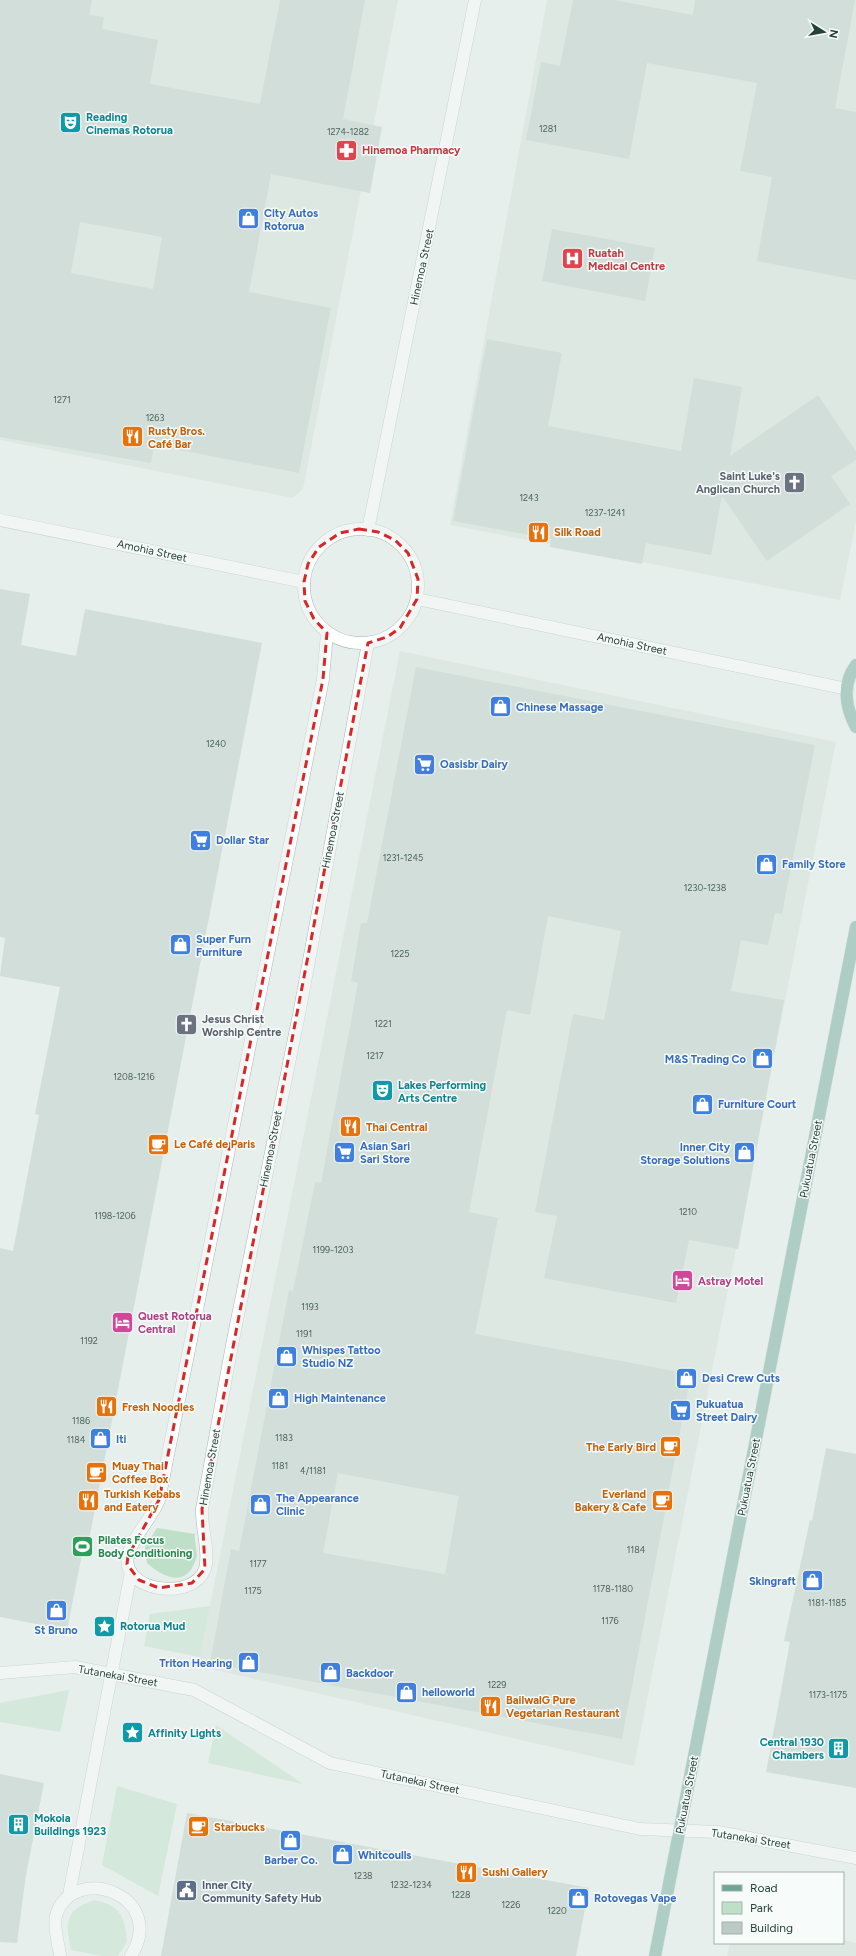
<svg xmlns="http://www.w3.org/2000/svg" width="856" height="1956" font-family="Figtree,sans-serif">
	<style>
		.built { fill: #d4dfda }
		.green { fill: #bfe0c8 }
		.building { fill: #bbcac4; fill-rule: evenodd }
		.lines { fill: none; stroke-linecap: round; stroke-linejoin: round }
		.minor-casing { stroke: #a8b8b2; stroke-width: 13 }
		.major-casing { stroke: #c2cac8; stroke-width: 13 }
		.minor { stroke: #fff; stroke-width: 12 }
		.major { stroke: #6aa596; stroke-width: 12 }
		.marked { fill: none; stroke: #d62828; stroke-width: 3; stroke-dasharray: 8 5; stroke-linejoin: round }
		.labels { text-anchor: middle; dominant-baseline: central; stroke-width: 3; stroke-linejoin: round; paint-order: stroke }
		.number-label { font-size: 9px; fill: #4a645c }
		.culture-label { font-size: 11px; font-weight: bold; fill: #0d838f; stroke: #f7fbf9; text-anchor: start }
		.health-label { font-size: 11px; font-weight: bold; fill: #be3a42; stroke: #f7fbf9; text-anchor: start }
		.shop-label { font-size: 11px; font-weight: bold; fill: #366cbe; stroke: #f7fbf9; text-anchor: start }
		.street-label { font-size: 11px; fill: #24423a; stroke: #f7fbf9 }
		.food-label { font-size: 11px; font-weight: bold; fill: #c56008; stroke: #f7fbf9; text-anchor: start }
		.worship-label { font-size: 11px; font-weight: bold; fill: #5b616d; stroke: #f7fbf9; text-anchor: end }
		.hotel-label { font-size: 11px; font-weight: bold; fill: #b23c85; stroke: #f7fbf9; text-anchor: start }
		.leisure-label { font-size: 11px; font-weight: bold; fill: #27864d; stroke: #f7fbf9; text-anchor: start }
		.service-label { font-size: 11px; font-weight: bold; fill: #4e5e75; stroke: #f7fbf9; text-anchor: start }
	</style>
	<rect width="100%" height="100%" fill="#e6efeb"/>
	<path class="built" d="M0 0H398L303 489 293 498 0 440Z
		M547 0H856V522L840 600 450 525Z
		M400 651 836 742 634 1766 198 1666Z
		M843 1940 856 1943V1956H727L730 1943H843Z"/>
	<path class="green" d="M157 1528 195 1534C194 1541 197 1549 197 1556 196 1560 194 1564 192 1568 180 1587 159 1574 147 1563L145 1547Z
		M210 1606 200 1657 144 1646 150 1614Z
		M69 1690 60 1732 0 1722V1703Z
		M216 1725 303 1784 208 1763Z
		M117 1786 177 1804 158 1896 102 1865Z
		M94 1900C120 1905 125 1916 127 1942L118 1956H103L71 1950C65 1922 65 1910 94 1900Z"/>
	<path class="building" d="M0 0H92L89 15 104 17 102 29 158 40 150 84 260 104 280 0H365L343 119 382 127 370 193 271 174 249 292 331 308 299 473 154 445 151 463 0 437ZM80 222 162 237 153 289 71 273Z
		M573 0H614L693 15 695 0H855L835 108 856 112V280L757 261 772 177 740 171 757 83 647 63 629 159 526 140 541 62 560 66Z
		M552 229 655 248 645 301 542 281Z
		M487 339 562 353 548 426 681 451 694 378 742 387 730 456 818 395 856 451V460L831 476 850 504 767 561 722 496 711 555 646 543 642 564 550 547 551 539 453 521Z
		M0 589 30 594 21 645 76 656 85 609 262 643 88 1545 84 1544 67 1630 0 1617V1248L13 1251 39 1115 35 1114 60 987 0 976 5 938 0 937Z
		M416 667 815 745 782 914 775 913 768 945 741 940 731 991 784 1000 738 1249 689 1240 676 1303 544 1278 557 1216 535 1212 573 1014 604 1020 621 931 548 916 530 1015 507 1010 469 1212 498 1218 475 1334 691 1374 622 1739 210 1663 231 1549 239 1551 289 1290 293 1291 315 1182 321 1183 358 983 351 981 361 923H367ZM338 1473 459 1496 445 1574 323 1553Z
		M826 1448 856 1454V1788L766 1772 790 1642 784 1641 810 1520 812 1521Z
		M0 1774 44 1783 26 1875 17 1943 0 1942Z
		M187 1813 589 1888 576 1956H161Z"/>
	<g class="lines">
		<defs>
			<path id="minor" d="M0 520 304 582
				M304 586a57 57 0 1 1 114 0a57 57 0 1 1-114 0Z
				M368 530 475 0
				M417 599 847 689
				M327 633 323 679 159 1500C152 1518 131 1539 128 1556 120 1591 193 1602 205 1569 210 1553 201 1527 202 1509L232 1345 300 1009 368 643
				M0 1673 75 1667 194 1690 330 1763 640 1829 718 1832 856 1858
				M69 1895 131 1572
				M60 1956C59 1944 53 1929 56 1916 71 1862 169 1894 131 1956"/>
			<path id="major" d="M856 665C842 684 845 707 856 727
				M655 1956 856 927"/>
		</defs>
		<use href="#minor" class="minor-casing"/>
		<use href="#major" class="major-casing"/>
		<use href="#minor" class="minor"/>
		<use href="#major" class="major"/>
	</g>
	<path d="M0 0H856V1956H0ZM359 529 378 532 395 540 408 553 418 579 417 599 400 628 387 637 368 643 202 1509 205 1569 192 1583 159 1588 139 1580 127 1564 128 1556 159 1500 323 679 327 633 314 619 305 601 304 582 308 564 319 547 340 533Z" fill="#e6efeb" fill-opacity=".55" fill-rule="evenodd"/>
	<path class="marked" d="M359 529 378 532 395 540 408 553 418 579 417 599 400 628 387 637 368 643 202 1509 205 1569 192 1583 159 1588 139 1580 127 1564 128 1556 159 1500 323 679 327 633 314 619 305 601 304 582 308 564 319 547 340 533Z"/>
	<defs>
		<symbol id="theatre-square" viewBox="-11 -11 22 22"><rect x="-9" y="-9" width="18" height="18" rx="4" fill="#0f9aa8" stroke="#f7fbf9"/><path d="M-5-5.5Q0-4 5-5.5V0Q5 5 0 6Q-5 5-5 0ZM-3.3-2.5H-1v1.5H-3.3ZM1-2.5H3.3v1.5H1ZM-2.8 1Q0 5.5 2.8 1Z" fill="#fff"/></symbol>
		<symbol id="pharmacy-square" viewBox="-11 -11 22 22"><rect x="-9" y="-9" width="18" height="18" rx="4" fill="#e0444e" stroke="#f7fbf9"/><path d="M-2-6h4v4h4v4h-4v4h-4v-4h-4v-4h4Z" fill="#fff"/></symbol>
		<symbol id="shop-square" viewBox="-11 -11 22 22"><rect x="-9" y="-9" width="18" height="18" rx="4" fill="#3f7fe0" stroke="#f7fbf9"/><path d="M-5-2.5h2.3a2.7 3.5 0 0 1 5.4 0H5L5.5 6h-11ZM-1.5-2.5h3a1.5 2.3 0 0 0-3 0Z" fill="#fff"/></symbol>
		<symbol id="hospital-square" viewBox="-11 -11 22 22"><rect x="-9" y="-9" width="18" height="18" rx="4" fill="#e0444e" stroke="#f7fbf9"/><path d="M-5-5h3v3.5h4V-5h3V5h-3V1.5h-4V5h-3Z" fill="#fff"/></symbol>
		<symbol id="restaurant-square" viewBox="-11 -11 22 22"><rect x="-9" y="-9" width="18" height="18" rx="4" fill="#e8710a" stroke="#f7fbf9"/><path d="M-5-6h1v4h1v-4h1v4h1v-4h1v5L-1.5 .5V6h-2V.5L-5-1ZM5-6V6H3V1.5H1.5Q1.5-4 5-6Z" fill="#fff"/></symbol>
		<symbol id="church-square" viewBox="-11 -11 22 22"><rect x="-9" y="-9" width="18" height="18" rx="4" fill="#6b7280" stroke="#f7fbf9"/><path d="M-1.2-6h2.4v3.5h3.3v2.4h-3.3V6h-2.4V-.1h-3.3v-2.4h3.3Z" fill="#fff"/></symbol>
		<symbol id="supermarket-square" viewBox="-11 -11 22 22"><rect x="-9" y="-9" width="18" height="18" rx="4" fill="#3f7fe0" stroke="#f7fbf9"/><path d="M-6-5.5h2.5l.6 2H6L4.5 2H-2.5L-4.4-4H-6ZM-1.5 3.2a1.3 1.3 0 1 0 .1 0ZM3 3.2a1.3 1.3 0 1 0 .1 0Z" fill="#fff"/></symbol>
		<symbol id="cafe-square" viewBox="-11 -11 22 22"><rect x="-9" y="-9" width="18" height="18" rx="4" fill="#e8710a" stroke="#f7fbf9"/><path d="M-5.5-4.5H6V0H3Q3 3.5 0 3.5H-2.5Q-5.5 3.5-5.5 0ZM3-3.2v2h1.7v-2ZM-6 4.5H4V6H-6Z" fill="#fff"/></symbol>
		<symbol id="hotel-square" viewBox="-11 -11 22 22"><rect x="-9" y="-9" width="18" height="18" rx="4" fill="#d1479c" stroke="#f7fbf9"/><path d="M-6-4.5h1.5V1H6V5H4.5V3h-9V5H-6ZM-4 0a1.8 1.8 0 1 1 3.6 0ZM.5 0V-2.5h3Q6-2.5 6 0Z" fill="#fff"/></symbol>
		<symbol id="stadium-square" viewBox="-11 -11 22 22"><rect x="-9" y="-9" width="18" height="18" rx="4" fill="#2e9e5b" stroke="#f7fbf9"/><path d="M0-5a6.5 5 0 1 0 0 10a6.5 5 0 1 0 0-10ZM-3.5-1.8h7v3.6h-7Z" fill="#fff"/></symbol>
		<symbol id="sight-square" viewBox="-11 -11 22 22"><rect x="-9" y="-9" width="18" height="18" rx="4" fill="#0f9aa8" stroke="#f7fbf9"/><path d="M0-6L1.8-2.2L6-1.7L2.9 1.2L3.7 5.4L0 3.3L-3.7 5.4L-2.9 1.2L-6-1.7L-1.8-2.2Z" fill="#fff"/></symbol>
		<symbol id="building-square" viewBox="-11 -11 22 22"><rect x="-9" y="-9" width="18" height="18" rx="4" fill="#0f9aa8" stroke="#f7fbf9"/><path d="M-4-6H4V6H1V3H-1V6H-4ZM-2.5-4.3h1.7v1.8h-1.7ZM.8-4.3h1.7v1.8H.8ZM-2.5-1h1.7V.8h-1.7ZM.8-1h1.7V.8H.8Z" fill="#fff"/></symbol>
		<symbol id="civic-square" viewBox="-11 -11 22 22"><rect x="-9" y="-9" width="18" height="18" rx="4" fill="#5c6f8a" stroke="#f7fbf9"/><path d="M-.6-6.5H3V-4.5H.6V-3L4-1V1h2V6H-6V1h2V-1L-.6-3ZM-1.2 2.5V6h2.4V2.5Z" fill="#fff"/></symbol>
	</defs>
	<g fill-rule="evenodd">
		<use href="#theatre-square" x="58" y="110" width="25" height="25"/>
		<use href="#pharmacy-square" x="334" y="138" width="25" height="25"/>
		<use href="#shop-square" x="236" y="206" width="25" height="25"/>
		<use href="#hospital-square" x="560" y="246" width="25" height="25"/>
		<use href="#restaurant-square" x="120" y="424" width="25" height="25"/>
		<use href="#church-square" x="782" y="470" width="25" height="25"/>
		<use href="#restaurant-square" x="526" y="520" width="25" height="25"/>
		<use href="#shop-square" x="488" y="694" width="25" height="25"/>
		<use href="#supermarket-square" x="412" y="752" width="25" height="25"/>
		<use href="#supermarket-square" x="188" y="828" width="25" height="25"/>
		<use href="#shop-square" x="754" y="852" width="25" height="25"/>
		<use href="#shop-square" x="168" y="932" width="25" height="25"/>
		<use href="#church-square" x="174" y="1012" width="25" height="25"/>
		<use href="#shop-square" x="750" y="1046" width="25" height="25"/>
		<use href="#theatre-square" x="370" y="1078" width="25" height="25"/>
		<use href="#shop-square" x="690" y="1092" width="25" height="25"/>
		<use href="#restaurant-square" x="338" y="1114" width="25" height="25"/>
		<use href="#cafe-square" x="146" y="1132" width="25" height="25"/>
		<use href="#supermarket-square" x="332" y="1140" width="25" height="25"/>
		<use href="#shop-square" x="732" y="1140" width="25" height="25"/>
		<use href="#hotel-square" x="670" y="1268" width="25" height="25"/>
		<use href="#hotel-square" x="110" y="1310" width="25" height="25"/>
		<use href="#shop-square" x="274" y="1344" width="25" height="25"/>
		<use href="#shop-square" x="674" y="1366" width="25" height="25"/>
		<use href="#shop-square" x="266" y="1386" width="25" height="25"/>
		<use href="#restaurant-square" x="94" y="1394" width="25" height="25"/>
		<use href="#supermarket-square" x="668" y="1398" width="25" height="25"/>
		<use href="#shop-square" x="88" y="1426" width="25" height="25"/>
		<use href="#cafe-square" x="658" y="1434" width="25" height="25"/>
		<use href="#cafe-square" x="84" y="1460" width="25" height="25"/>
		<use href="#restaurant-square" x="76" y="1488" width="25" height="25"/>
		<use href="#cafe-square" x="650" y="1488" width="25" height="25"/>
		<use href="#shop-square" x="248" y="1492" width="25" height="25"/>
		<use href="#stadium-square" x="70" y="1534" width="25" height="25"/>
		<use href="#shop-square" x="800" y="1568" width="25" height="25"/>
		<use href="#shop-square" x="44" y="1598" width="25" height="25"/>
		<use href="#sight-square" x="92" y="1614" width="25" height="25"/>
		<use href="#shop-square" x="236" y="1650" width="25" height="25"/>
		<use href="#shop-square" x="318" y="1660" width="25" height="25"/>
		<use href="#shop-square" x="394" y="1680" width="25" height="25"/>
		<use href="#restaurant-square" x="478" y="1694" width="25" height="25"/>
		<use href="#sight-square" x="120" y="1720" width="25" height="25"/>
		<use href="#building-square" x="826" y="1736" width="25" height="25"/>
		<use href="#building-square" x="6" y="1812" width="25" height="25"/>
		<use href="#cafe-square" x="186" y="1814" width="25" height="25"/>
		<use href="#shop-square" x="278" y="1828" width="25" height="25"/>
		<use href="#shop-square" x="330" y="1842" width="25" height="25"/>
		<use href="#restaurant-square" x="454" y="1860" width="25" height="25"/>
		<use href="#civic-square" x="174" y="1878" width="25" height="25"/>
		<use href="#shop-square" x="566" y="1886" width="25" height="25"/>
	</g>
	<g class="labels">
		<g class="number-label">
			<text x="548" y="128">1281</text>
			<text x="348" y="131">1274-1282</text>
			<text x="62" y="399">1271</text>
			<text x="155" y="417">1263</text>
			<text x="529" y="497">1243</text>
			<text x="605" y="512">1237-1241</text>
			<text x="216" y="743">1240</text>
			<text x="403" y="857">1231-1245</text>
			<text x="705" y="887">1230-1238</text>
			<text x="400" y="953">1225</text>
			<text x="383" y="1023">1221</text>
			<text x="375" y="1055">1217</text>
			<text x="134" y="1076">1208-1216</text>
			<text x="688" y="1211">1210</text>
			<text x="115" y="1215">1198-1206</text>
			<text x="333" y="1249">1199-1203</text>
			<text x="310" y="1306">1193</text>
			<text x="304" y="1333">1191</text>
			<text x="89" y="1340">1192</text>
			<text x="81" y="1420">1186</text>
			<text x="284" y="1437">1183</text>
			<text x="76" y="1439">1184</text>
			<text x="280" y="1465">1181</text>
			<text x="313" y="1470">4/1181</text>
			<text x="636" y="1549">1184</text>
			<text x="258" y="1563">1177</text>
			<text x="613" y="1588">1178-1180</text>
			<text x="253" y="1590">1175</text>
			<text x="827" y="1602">1181-1185</text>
			<text x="610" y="1620">1176</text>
			<text x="497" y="1684">1229</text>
			<text x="828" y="1694">1173-1175</text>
			<text x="363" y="1875">1238</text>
			<text x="411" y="1884">1232-1234</text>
			<text x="461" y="1894">1228</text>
			<text x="511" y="1904">1226</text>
			<text x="557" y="1910">1220</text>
		</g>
		<g class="culture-label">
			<text x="86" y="117">Reading<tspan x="86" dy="13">Cinemas Rotorua</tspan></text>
			<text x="398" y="1085">Lakes Performing<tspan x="398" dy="13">Arts Centre</tspan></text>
			<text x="120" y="1626">Rotorua Mud</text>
			<text x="148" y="1733">Affinity Lights</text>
			<text x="824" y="1742" text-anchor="end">Central 1930<tspan x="824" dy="13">Chambers</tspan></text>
			<text x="34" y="1818">Mokoia<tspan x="34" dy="13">Buildings 1923</tspan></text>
		</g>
		<g class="health-label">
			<text x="362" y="150">Hinemoa Pharmacy</text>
			<text x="588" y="253">Ruatah<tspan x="588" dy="13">Medical Centre</tspan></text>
		</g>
		<g class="shop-label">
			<text x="264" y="213">City Autos<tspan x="264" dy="13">Rotorua</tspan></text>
			<text x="516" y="707">Chinese Massage</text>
			<text x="440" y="764">Oasisbr Dairy</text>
			<text x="216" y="840">Dollar Star</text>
			<text x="782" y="864">Family Store</text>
			<text x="196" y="939">Super Furn<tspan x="196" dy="13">Furniture</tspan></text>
			<text x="746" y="1059" text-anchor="end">M&amp;S Trading Co</text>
			<text x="718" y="1104">Furniture Court</text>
			<text x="360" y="1146">Asian Sari<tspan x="360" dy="13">Sari Store</tspan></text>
			<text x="730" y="1147" text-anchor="end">Inner City<tspan x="730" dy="13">Storage Solutions</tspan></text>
			<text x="302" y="1350">Whispes Tattoo<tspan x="302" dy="13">Studio NZ</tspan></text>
			<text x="702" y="1378">Desi Crew Cuts</text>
			<text x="294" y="1398">High Maintenance</text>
			<text x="696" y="1404">Pukuatua<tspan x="696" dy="13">Street Dairy</tspan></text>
			<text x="116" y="1439">Iti</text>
			<text x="276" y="1498">The Appearance<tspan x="276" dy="13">Clinic</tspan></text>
			<text x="796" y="1581" text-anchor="end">Skingraft</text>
			<text x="56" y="1630" text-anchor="middle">St Bruno</text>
			<text x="232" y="1663" text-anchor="end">Triton Hearing</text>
			<text x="346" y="1673">Backdoor</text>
			<text x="422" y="1692">helloworld</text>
			<text x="358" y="1855">Whitcoulls</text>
			<text x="291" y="1860" text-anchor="middle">Barber Co.</text>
			<text x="594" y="1898">Rotovegas Vape</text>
		</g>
		<g class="street-label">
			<text transform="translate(422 267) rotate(-78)">Hinemoa Street</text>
			<text transform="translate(152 551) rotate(12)">Amohia Street</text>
			<text transform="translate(632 644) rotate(12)">Amohia Street</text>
			<text transform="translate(333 830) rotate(-79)">Hinemoa Street</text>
			<text transform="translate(271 1149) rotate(-79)">Hinemoa Street</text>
			<text transform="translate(811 1159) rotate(-79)">Pukuatua Street</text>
			<text transform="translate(210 1467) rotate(-80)">Hinemoa Street</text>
			<text transform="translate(749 1477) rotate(-79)">Pukuatua Street</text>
			<text transform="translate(118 1676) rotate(10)">Tutanekai Street</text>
			<text transform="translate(420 1782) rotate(12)">Tutanekai Street</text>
			<text transform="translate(687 1795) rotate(-79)">Pukuatua Street</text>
			<text transform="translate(751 1839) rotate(9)">Tutanekai Street</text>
		</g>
		<g class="food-label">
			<text x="148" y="431">Rusty Bros.<tspan x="148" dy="13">Café Bar</tspan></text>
			<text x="554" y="532">Silk Road</text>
			<text x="366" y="1127">Thai Central</text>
			<text x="174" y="1144">Le Café de Paris</text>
			<text x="122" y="1407">Fresh Noodles</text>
			<text x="656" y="1447" text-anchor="end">The Early Bird</text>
			<text x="112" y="1466">Muay Thai<tspan x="112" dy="13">Coffee Box</tspan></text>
			<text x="104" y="1494">Turkish Kebabs<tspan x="104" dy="13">and Eatery</tspan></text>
			<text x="646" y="1494" text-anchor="end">Everland<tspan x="646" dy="13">Bakery &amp; Cafe</tspan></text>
			<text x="506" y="1700">BailwalG Pure<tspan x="506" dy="13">Vegetarian Restaurant</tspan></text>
			<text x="214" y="1827">Starbucks</text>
			<text x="482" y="1872">Sushi Gallery</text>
		</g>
		<g class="worship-label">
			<text x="780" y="476">Saint Luke's<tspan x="780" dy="13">Anglican Church</tspan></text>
			<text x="202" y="1019" text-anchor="start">Jesus Christ<tspan x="202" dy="13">Worship Centre</tspan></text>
		</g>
		<g class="hotel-label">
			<text x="698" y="1281">Astray Motel</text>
			<text x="138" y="1316">Quest Rotorua<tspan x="138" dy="13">Central</tspan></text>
		</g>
		<g class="leisure-label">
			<text x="98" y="1540">Pilates Focus<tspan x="98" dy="13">Body Conditioning</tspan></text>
		</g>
		<g class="service-label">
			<text x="202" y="1885">Inner City<tspan x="202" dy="13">Community Safety Hub</tspan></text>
		</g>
	</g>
	<rect x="714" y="1872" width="130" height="72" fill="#f7fbf9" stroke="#a3b1ad"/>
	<rect x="722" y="1885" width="20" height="6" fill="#6aa596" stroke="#a3b1ad"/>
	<text x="750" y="1892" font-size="12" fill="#24423a">Road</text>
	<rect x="722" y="1902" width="20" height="12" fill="#bfe0c8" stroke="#a3b1ad"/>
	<text x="750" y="1912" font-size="12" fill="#24423a">Park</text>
	<rect x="722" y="1922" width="20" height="12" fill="#bbcac4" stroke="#a3b1ad"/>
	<text x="750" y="1932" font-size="12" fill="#24423a">Building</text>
	<g transform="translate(824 32) rotate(101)" stroke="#f7fbf9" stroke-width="3" paint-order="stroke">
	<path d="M0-3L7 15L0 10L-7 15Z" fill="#24423a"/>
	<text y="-6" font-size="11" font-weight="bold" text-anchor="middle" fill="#24423a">N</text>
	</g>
</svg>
